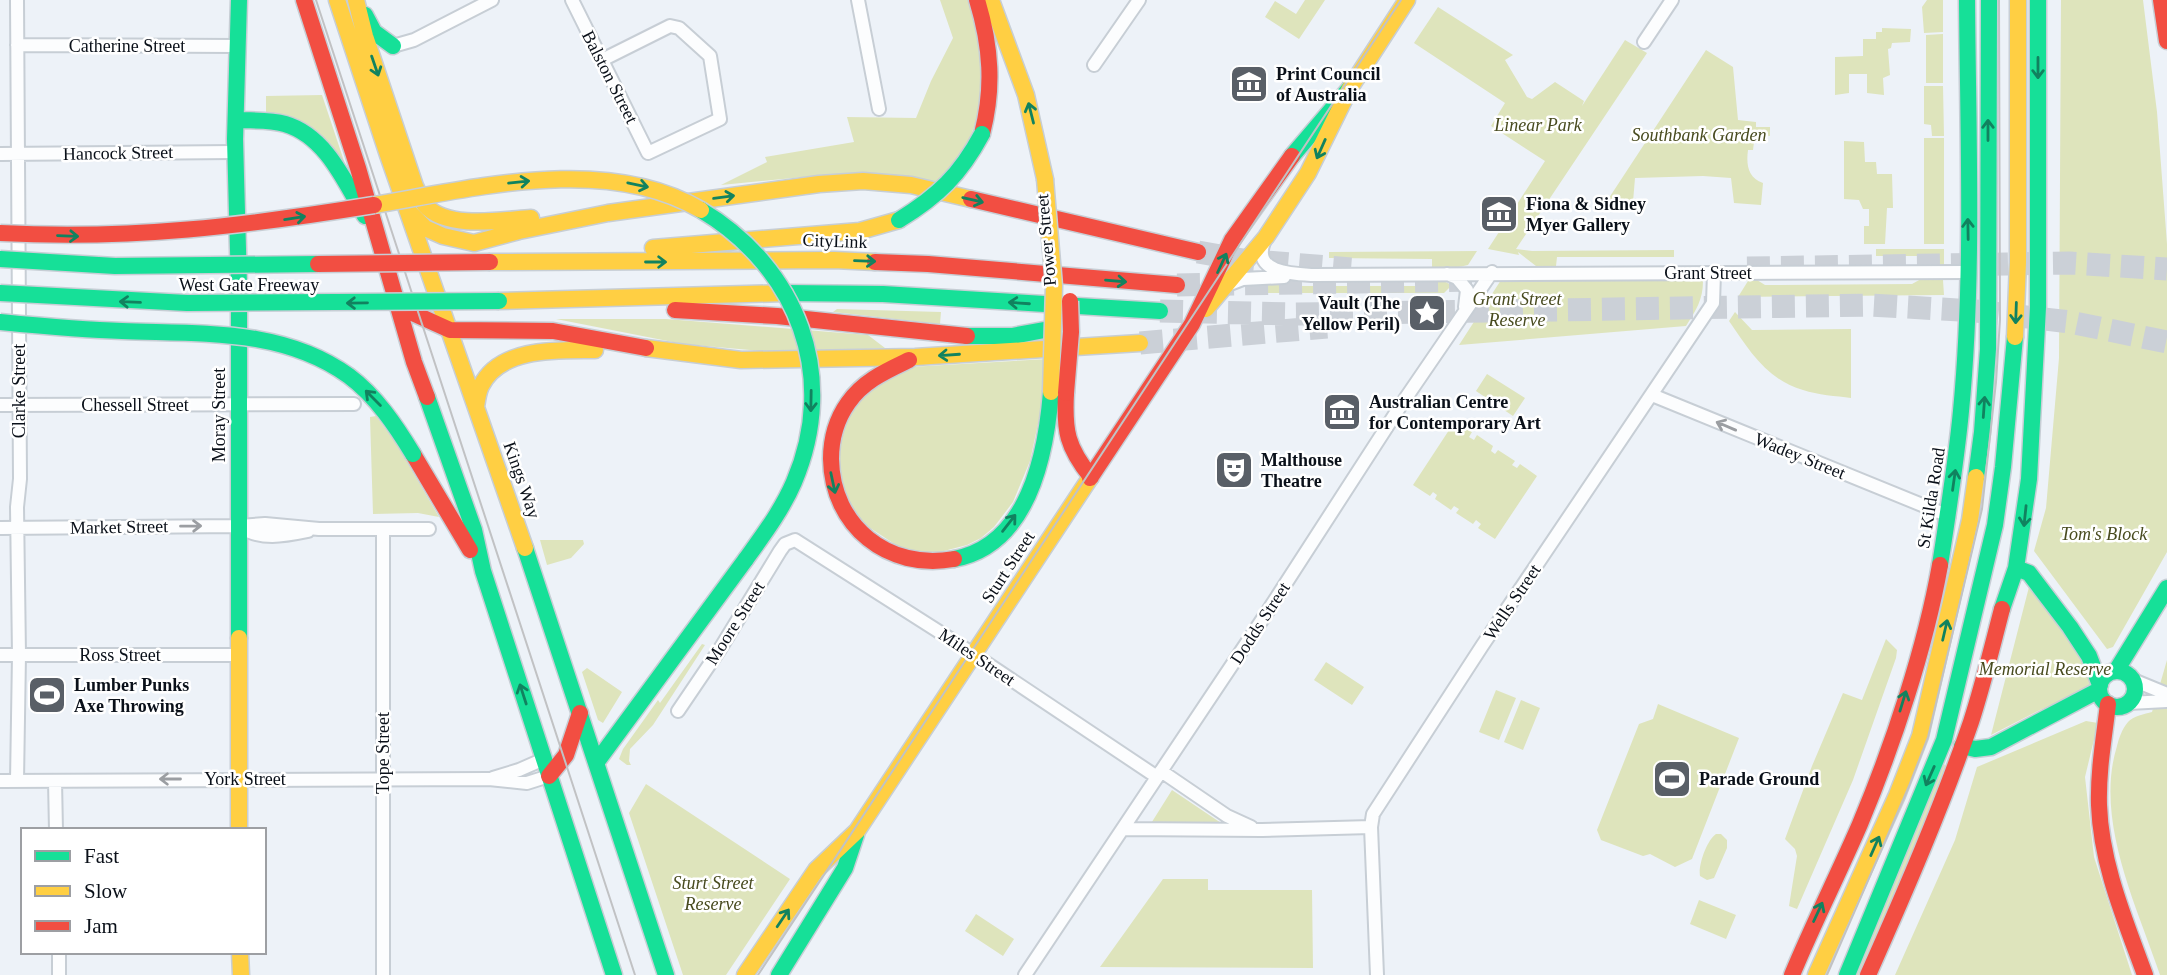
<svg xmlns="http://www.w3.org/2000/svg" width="2167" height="975" font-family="Georgia,serif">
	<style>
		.green { fill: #dee4bc }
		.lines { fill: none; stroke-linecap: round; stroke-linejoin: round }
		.highway-tunnel { stroke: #cbd0d7; stroke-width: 23; stroke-dasharray: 23 11; stroke-linecap: butt }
		.street-casing { stroke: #c7ced5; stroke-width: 16 }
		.fast-casing { stroke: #c7ced5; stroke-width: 19 }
		.slow-casing { stroke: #c7ced5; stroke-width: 19 }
		.jam-casing { stroke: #c7ced5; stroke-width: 19 }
		.street { stroke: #fcfdfe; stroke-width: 12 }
		.fast { stroke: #16e098; stroke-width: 16 }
		.slow { stroke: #ffcf43; stroke-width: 16 }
		.jam { stroke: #f24e42; stroke-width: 16 }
		.tram { stroke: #c1c2c4; stroke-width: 2 }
		.fast-bridge-casing { stroke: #c7ced5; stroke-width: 19; stroke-linecap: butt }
		.slow-bridge-casing { stroke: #c7ced5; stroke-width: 19; stroke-linecap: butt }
		.jam-bridge-casing { stroke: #c7ced5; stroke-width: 19; stroke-linecap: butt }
		.fast-bridge { stroke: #16e098; stroke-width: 16 }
		.slow-bridge { stroke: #ffcf43; stroke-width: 16 }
		.jam-bridge { stroke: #f24e42; stroke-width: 16 }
		.oneway { stroke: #11825f }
		.oneway2 { stroke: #9b9ea2 }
		.labels { text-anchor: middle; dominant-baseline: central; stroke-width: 5; stroke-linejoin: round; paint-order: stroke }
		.street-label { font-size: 18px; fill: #0a1019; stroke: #fff }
		.poi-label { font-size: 18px; font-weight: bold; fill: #0a1019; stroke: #fff; text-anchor: start }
		.park-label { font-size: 18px; font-style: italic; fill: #484b1f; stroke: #fff }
	</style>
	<rect width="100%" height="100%" fill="#edf2f8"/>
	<path class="green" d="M940 0H970C980 48 992 109 961 153 954 163 945 173 937 182L835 174 721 185 767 162 765 157 854 142 847 117 916 118 931 81 953 38Z
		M1305 0H1325L1299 39 1265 17 1275 1 1296 14Z
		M1927 0H1943V32L1924 33 1922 7Z
		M2061 0H2143L2157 112 2167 244V552L2113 647 2107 649 2034 551 2046 508 2059 358Z
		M1438 7 1513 55 1505 60 1527 97 1532 99 1555 82 1584 101 1582 106 1625 40 1647 53 1516 249 1532 251 1674 250V257H1557L1556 266H1536L1518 252 1519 255 1488 249 1545 161 1491 126 1505 103 1414 43Z
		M1882 28 1911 29 1910 42 1892 43 1891 48 1888 49 1890 75 1883 78 1884 95 1867 93V74H1849V93L1835 95V57L1863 56V39H1876V32H1882Z
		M1943 34V83H1926V35Z
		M1706 50 1733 67 1738 120 1756 122V127H1770V136L1755 134 1753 150H1748C1746 165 1748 178 1763 183L1761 205 1734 203 1731 178 1703 176 1635 178 1633 202 1607 201Z
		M1924 86H1943L1944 136H1932L1931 125 1924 124Z
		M322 95 347 170C321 143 307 115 266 113V96Z
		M1924 138H1944V244H1924Z
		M1844 141 1864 142 1865 162H1876L1877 174H1892L1893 208H1887L1885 244H1864V226H1869V209H1863L1859 200 1844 199Z
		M1876 249H1944V265H1921V256H1876Z
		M1477 251 1468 265 1459 267 1432 268V259L1329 258V252Z
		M1921 279 1943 280 1944 295 1738 297 1748 281 1757 280 1765 285 1912 284Z
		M1501 280 1703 281C1703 300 1696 310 1686 326L1459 345Z
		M1292 281 1301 286H1425C1433 281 1445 278 1451 286L1444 293H1263L1256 282Z
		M837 309 941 312 940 324 833 312Z
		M1735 312 1752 330 1851 329V398C1836 396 1818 395 1803 390 1767 380 1749 350 1729 321Z
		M556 319H666L868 335 885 348 785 353 683 344Z
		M1048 359 1045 391 1030 461 1013 502 994 527 981 538 967 545 936 553 905 551 855 518 835 465 850 409 895 372 910 367Z
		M1487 374 1525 398 1513 416 1476 391Z
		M376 416 396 443 439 517 418 513 373 514 370 417Z
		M1455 421 1472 432 1469 437 1474 440 1477 435 1493 446 1491 451 1495 454 1498 450 1515 461 1512 465 1517 468 1520 464 1537 476 1495 539 1478 528 1481 524 1476 520 1473 524 1456 513 1459 509 1454 506 1451 510 1435 499 1437 495 1433 492 1430 496 1413 485Z
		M540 540H583L584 544 571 558 547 565Z
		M2029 587C2045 609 2096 663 2091 690L2040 710 1991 735Z
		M1886 639 1897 650 1896 658 1853 780 1797 909 1789 906 1797 856 1795 849 1785 839 1812 766 1843 693 1862 700Z
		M702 644 705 645 653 725 630 749 629 761 631 765H627L619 759 623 749 658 700 660 703Z
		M2167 660V975H2160C2137 906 2094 820 2117 746 2119 738 2122 729 2128 722 2133 716 2145 714 2152 712Z
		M1326 662 1364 687 1352 705 1314 680Z
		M587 668 622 692 603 723 598 720 582 672Z
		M1496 690 1516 698 1499 740 1479 732Z
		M1521 700 1540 708 1523 750 1504 742Z
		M1658 704 1739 738 1692 859 1675 867 1650 854 1643 856 1601 840 1597 830 1639 724 1653 719Z
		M2086 721 2098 723 2085 777 2094 857 2132 975H1895L1955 840 1977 767Z
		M1944 764 1948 769 1862 975H1851Z
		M646 784 790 879 726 975H683L629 813Z
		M1172 790 1224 825H1150Z
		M1716 834H1721L1727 840V848L1714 878 1707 880 1700 876C1698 865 1707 840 1716 834Z
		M1163 879H1208V890H1312L1313 968 1100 967Z
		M1699 900 1736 915 1726 939 1690 924Z
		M976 914 1014 939 1003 956 965 931Z"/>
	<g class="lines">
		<path class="highway-tunnel" d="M1198 252 1243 260 1351 269
			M1747 268 2070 263 2167 269
			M1177 285 1478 280
			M1160 311 1296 314 1871 305 1976 311 2070 322 2167 342
			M1140 343 1327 327"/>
		<defs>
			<path id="street" d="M17 0 20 479 17 507 19 655 17 781
				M572 0 648 153 720 119 710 56 679 28 670 26 602 60
				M858 0 879 109
				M1644 42 1672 0
				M17 45 237 46
				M393 46 414 40 492 0
				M1094 65 1139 0
				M0 154 235 152
				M1264 242C1252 273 1293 274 1313 275L1968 272
				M1447 274 1457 278 1467 290 1465 307
				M1230 284 1243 279 1284 277
				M1652 395 1949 516
				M0 405 354 404
				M239 526C260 541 284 536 308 531
				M0 528 239 526 265 524 319 529H429
				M383 530V975
				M0 655H239
				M2133 680 2167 694
				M2129 703 2167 701
				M678 711 720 649 780 551 785 544 795 540 952 640 1157 777
				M1161 771 1227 816 1251 827
				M493 778 519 770 544 759
				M0 781 489 779 527 783 549 776
				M55 781 56 830
				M1124 829 1262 830 1371 827
				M59 952V975
				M1025 975 1264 617 1401 405 1492 272
				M1377 975 1371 827 1373 814 1482 646 1713 303 1714 273"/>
			<path id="fast" d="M239 0 235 139 239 286V638
				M365 15 374 32 393 46
				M236 120C252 121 269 119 285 124 326 136 345 182 365 216
				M1292 156 1350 88
				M786 293 883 294 1160 311
				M967 336H1012L1055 328
				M427 397 474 530 483 571 614 975
				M1976 477 1982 432 1988 349 1989 0
				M525 548 666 975
				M954 559C1029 545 1046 455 1051 392
				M1940 565C1948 514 1956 463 1961 411 1974 275 1968 137 1967 0
				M2016 568 2029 573 2070 627 2089 656 2100 685
				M2002 609 2016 568 2029 479 2038 307V0
				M2116 671 2167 588
				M2099 689a18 18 0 1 1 36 0a18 18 0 1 1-36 0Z
				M1962 746 1975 749 1991 747 2099 690
				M596 763 746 559
				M779 975 845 868 856 835
				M1847 975 1944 740 1995 525 2003 467 2015 337"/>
			<path id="slow" d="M337 0 388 155 525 548
				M356 0 365 36 415 186C418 192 421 200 425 205 447 230 502 220 531 218
				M991 0 1026 95 1045 179
				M409 212 425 228 443 236 474 243 519 231 608 213 819 184 863 181 911 185 971 199
				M653 248 860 231 899 220
				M490 262 834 260 875 262
				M499 301 786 293
				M1206 309 1266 237 1308 173 1350 88 1407 0
				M2015 337 2018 262V0
				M646 348 741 360 915 357 1140 343
				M476 407C477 400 478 392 481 386 500 347 558 350 595 350
				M239 638V830
				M240 952 241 975
				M745 975 816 870 857 831 1090 478
				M1816 975 1897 795 1920 736 1970 520 1976 477"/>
			<path id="jam" d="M304 0 358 168 414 362 427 397
				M977 0C991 46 994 88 982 134
				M2161 0 2167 41
				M971 199 1198 252
				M875 262 928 264 1177 285
				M397 306 450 330 553 331 646 348
				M675 310 777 316 967 336
				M909 360C886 371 863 381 848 403 836 420 831 438 831 459 832 526 888 571 954 559
				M1066 393C1064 431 1067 447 1091 477
				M413 454 470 550
				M1090 478 1192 324 1232 240 1292 156
				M2108 704C2104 738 2098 771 2099 805 2101 864 2125 920 2145 975
				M549 776 566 755 580 713
				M1792 975C1813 924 1838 875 1860 824 1893 745 1925 649 1940 565
				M1868 975C1905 892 1941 809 1971 722 1983 685 1992 647 2002 609"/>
		</defs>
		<use href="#street" class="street-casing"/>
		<use href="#fast" class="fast-casing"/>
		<use href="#slow" class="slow-casing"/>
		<use href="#jam" class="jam-casing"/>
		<use href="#street" class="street"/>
		<use href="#fast" class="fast"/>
		<use href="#slow" class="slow"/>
		<use href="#jam" class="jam"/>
		<path class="tram" d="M316 0 635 975
			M758 975 1401 0
			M1827 975 1909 786 1928 737 1982 509 1996 382 2000 320 1999 0"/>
		<defs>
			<path id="fast-bridge" d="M701 210C798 268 839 376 794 482 782 510 764 534 746 559
				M899 220C938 196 960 175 982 134
				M0 259 115 266 318 264
				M0 293 187 303 499 301
				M0 322C41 326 82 330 122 331 200 334 283 328 349 376 376 396 396 426 413 454"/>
			<path id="slow-bridge" d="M1045 179 1054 286 1051 392
				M374 205C475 188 607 154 701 210"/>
			<path id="jam-bridge" d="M0 233C131 240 245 226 374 205
				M318 264 490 262
				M1066 393 1071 332 1070 301"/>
		</defs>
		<use href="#fast-bridge" class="fast-bridge-casing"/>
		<use href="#slow-bridge" class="slow-bridge-casing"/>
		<use href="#jam-bridge" class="jam-bridge-casing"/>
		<use href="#fast-bridge" class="fast-bridge"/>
		<use href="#slow-bridge" class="slow-bridge"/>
		<use href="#jam-bridge" class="jam-bridge"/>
	</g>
	<defs><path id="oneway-shaft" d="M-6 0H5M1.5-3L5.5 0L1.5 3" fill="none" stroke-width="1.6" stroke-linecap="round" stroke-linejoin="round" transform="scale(1.75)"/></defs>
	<g class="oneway">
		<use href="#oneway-shaft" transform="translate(375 66) rotate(71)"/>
		<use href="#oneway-shaft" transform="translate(2038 68) rotate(90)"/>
		<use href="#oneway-shaft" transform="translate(1031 113) rotate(-104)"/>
		<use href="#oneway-shaft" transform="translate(1988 130) rotate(-90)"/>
		<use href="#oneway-shaft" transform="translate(1321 149) rotate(114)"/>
		<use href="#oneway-shaft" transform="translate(519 182) rotate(-6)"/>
		<use href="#oneway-shaft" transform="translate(638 185) rotate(12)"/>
		<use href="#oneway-shaft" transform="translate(724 197) rotate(-8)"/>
		<use href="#oneway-shaft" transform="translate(973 200) rotate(13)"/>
		<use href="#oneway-shaft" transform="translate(295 218) rotate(-9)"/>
		<use href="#oneway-shaft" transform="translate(1968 229) rotate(-91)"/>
		<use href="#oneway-shaft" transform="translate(68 236) rotate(2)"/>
		<use href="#oneway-shaft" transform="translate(865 261) rotate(2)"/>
		<use href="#oneway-shaft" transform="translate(656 262)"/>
		<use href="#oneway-shaft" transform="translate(1222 263) rotate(-65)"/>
		<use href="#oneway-shaft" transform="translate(1116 281) rotate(5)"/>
		<use href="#oneway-shaft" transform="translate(130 302) rotate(-178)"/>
		<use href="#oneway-shaft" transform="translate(357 303) rotate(179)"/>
		<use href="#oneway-shaft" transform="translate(1019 303) rotate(-176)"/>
		<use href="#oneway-shaft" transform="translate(2016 313) rotate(92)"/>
		<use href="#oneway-shaft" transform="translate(949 355) rotate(176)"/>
		<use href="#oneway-shaft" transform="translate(373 398) rotate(-135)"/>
		<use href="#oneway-shaft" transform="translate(811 401) rotate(91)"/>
		<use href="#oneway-shaft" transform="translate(1984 407) rotate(-86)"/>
		<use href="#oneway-shaft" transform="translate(1954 480) rotate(-82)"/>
		<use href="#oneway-shaft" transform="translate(833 483) rotate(78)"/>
		<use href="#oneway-shaft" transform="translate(2025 516) rotate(96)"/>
		<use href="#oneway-shaft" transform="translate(1009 523) rotate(-52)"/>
		<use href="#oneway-shaft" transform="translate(1945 630) rotate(-77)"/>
		<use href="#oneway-shaft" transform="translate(523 694) rotate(-108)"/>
		<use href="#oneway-shaft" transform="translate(1903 701) rotate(-73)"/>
		<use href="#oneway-shaft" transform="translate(1930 776) rotate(114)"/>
		<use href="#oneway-shaft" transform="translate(1875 846) rotate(-66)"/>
		<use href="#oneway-shaft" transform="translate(1818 912) rotate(-65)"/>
		<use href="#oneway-shaft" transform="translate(783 918) rotate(-56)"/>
	</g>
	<g class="oneway2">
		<use href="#oneway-shaft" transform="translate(1726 426) rotate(-157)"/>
		<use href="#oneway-shaft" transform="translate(191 526) rotate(-1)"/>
		<use href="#oneway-shaft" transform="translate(170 779) rotate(180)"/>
	</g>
	<defs>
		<symbol id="museum-square" viewBox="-11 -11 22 22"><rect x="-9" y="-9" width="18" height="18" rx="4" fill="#595f67" stroke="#fff"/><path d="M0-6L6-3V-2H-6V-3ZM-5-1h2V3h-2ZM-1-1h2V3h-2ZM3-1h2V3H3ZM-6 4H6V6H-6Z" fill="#fff"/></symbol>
		<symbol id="sight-square" viewBox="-11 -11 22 22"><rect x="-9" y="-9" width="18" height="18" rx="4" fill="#595f67" stroke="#fff"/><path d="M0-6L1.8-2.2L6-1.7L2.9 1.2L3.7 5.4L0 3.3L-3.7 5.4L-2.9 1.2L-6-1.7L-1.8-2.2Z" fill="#fff"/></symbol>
		<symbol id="theatre-square" viewBox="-11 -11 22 22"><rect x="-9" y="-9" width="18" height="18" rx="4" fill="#595f67" stroke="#fff"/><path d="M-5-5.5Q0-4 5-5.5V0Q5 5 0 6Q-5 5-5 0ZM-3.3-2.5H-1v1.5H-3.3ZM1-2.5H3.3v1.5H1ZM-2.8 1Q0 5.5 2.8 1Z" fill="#fff"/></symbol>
		<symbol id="stadium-square" viewBox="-11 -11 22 22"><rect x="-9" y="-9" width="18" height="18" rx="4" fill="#595f67" stroke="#fff"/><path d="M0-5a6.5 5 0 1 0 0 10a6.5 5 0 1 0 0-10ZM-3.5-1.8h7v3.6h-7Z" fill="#fff"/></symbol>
	</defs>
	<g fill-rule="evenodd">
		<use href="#museum-square" x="1227" y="62" width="44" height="44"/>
		<use href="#museum-square" x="1477" y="192" width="44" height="44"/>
		<use href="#sight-square" x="1405" y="291" width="44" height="44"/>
		<use href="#museum-square" x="1320" y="390" width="44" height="44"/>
		<use href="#theatre-square" x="1212" y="448" width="44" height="44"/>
		<use href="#stadium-square" x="25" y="673" width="44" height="44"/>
		<use href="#stadium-square" x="1650" y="757" width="44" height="44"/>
	</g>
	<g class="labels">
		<g class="street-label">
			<text x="127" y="46">Catherine Street</text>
			<text transform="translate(610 77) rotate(63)">Balston Street</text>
			<text transform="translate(118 153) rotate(-1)">Hancock Street</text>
			<text transform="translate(1046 240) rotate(-95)">Power Street</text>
			<text transform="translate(835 241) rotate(2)">CityLink</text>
			<text x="1708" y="273">Grant Street</text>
			<text x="249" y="285">West Gate Freeway</text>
			<text transform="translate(19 391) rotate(-90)">Clarke Street</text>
			<text x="135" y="405">Chessell Street</text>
			<text transform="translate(219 415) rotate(-90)">Moray Street</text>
			<text transform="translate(1800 456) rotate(22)">Wadey Street</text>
			<text transform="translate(522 480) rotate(71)">Kings Way</text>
			<text transform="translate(1931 498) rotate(-81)">St Kilda Road</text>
			<text transform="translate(119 527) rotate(-1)">Market Street</text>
			<text transform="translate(1008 567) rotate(-57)">Sturt Street</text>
			<text transform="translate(1512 602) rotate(-56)">Wells Street</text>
			<text transform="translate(735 623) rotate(-58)">Moore Street</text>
			<text transform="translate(1260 623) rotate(-57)">Dodds Street</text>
			<text x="120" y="655">Ross Street</text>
			<text transform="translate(977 657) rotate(34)">Miles Street</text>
			<text transform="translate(383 753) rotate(-90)">Tope Street</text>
			<text x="245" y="779">York Street</text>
		</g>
		<g class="poi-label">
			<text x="1276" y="74">Print Council<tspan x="1276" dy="21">of Australia</tspan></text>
			<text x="1526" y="204">Fiona &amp; Sidney<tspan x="1526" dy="21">Myer Gallery</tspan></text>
			<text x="1400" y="303" text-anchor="end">Vault (The<tspan x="1400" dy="21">Yellow Peril)</tspan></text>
			<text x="1369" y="402">Australian Centre<tspan x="1369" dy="21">for Contemporary Art</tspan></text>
			<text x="1261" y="460">Malthouse<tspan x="1261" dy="21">Theatre</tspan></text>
			<text x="74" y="685">Lumber Punks<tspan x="74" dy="21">Axe Throwing</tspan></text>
			<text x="1699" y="779">Parade Ground</text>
		</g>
		<g class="park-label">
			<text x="1538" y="125">Linear Park</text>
			<text x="1699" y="135">Southbank Garden</text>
			<text x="1517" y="299">Grant Street<tspan x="1517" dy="21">Reserve</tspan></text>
			<text x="2104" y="534">Tom's Block</text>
			<text x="2045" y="669">Memorial Reserve</text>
			<text x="713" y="883">Sturt Street<tspan x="713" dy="21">Reserve</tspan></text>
		</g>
	</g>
	<rect x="21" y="828" width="245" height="126" fill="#ffffff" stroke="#9d9fa3" stroke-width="2"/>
	<rect x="35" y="851" width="35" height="10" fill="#16e098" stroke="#9d9fa3" stroke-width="2"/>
	<text x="84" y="863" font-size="21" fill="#0a1019">Fast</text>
	<rect x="35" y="886" width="35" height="10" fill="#ffcf43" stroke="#9d9fa3" stroke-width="2"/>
	<text x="84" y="898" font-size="21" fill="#0a1019">Slow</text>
	<rect x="35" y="921" width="35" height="10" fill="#f24e42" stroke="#9d9fa3" stroke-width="2"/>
	<text x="84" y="933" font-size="21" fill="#0a1019">Jam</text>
</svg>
